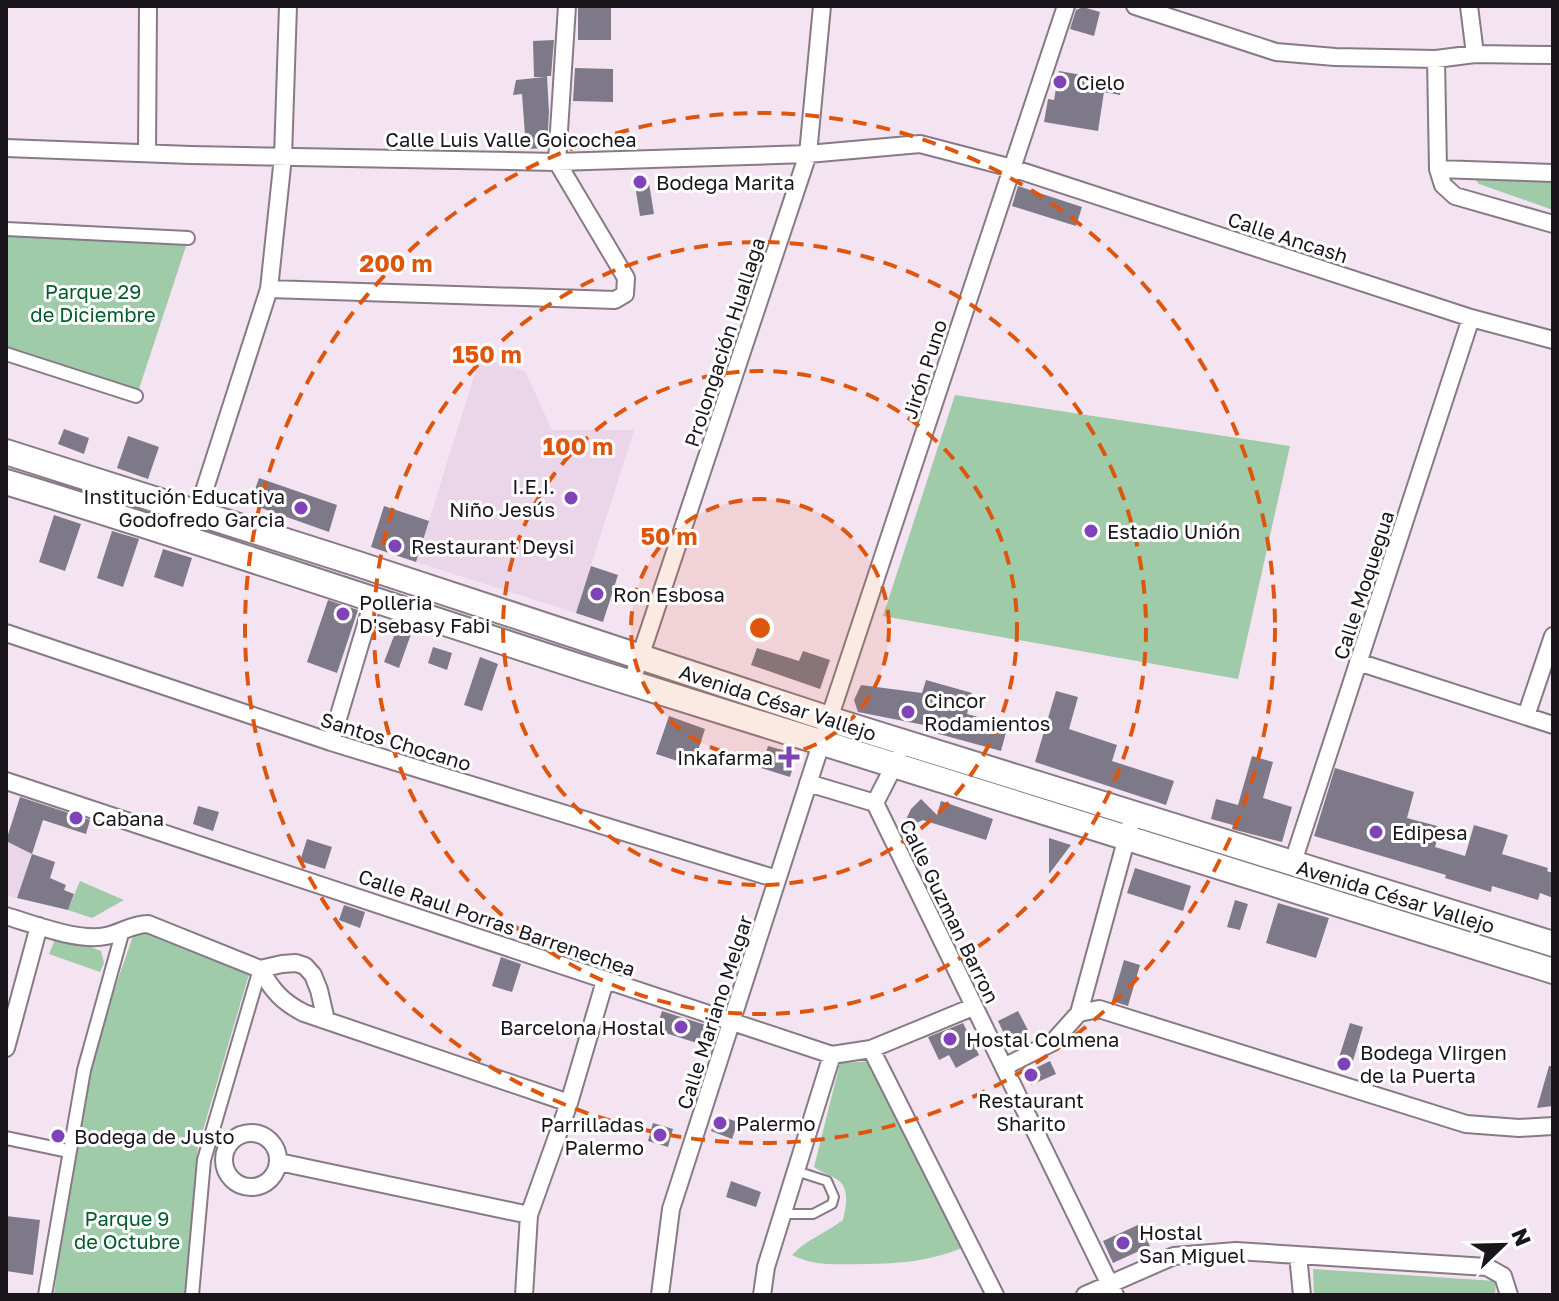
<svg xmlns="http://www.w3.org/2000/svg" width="1559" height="1301" font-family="'Golos Text',sans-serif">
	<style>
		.built { fill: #ebd5e8 }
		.green { fill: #9fcba9 }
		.building { fill: #7e7988 }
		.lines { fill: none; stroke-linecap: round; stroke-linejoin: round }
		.service-casing { stroke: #877a86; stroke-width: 12 }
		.pedestrian-casing { stroke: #877a86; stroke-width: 16 }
		.minor-casing { stroke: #877a86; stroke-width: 20 }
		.secondary-casing { stroke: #877a86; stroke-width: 28 }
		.service { stroke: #fff; stroke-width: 8 }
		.pedestrian { stroke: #fff; stroke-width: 12 }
		.minor { stroke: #fff; stroke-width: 16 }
		.secondary { stroke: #fff; stroke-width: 24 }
		.ring { fill: none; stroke: #de560d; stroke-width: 4; stroke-dasharray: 14 10 }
		.poi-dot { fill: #7f42b8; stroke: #fff; stroke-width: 3 }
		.labels { text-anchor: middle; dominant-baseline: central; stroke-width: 6; stroke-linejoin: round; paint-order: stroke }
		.poi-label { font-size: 20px; fill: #1a151a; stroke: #fff; text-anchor: start }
		.street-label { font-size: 20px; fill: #1a151a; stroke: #fff }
		.park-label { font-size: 20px; fill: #035b2c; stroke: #fff }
		.centre { fill: #de560d; stroke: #fff; stroke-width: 4 }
		.ring-label { font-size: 24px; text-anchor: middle; font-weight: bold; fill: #de560d; stroke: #fff; stroke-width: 6; stroke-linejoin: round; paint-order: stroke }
	</style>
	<rect width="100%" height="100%" fill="#f4e4f2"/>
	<path class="built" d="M480 357 525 371 552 430H634L576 613 416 562Z
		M6 841 32 854 17 898 6 895Z"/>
	<path class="green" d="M1553 177V210L1479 184 1474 178Z
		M6 228 189 237 138 392 6 348Z
		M955 395 1290 446 1238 679 883 616Z
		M80 881 124 900 92 918 68 910Z
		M135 930H148L250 971 198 1147 185 1295H54C64 1212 72 1128 96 1047 107 1008 122 969 135 930Z
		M62 936 101 951 104 963 100 972 49 954 56 937Z
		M874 1061 962 1248C930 1261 899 1264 865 1264 839 1264 816 1267 792 1255 807 1239 826 1233 843 1220 846 1207 850 1189 838 1180 833 1176 822 1173 814 1167L840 1063Z
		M1313 1269 1496 1281 1495 1295H1314Z"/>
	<path class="building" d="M578 6H611V40H578Z
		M1083 7 1100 12 1094 36 1070 29 1076 10Z
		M554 40 551 76H547L549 112 547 148 526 149 522 94 513 95 516 80 545 77H534L533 41Z
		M575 68 613 69V102L573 101Z
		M1059 71 1122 82 1120 95 1104 92 1098 131 1044 122 1048 99 1054 100Z
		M648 177 654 214 640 216 634 179Z
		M1018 186 1082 207 1076 226 1012 206Z
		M64 429 89 438 84 454 58 444Z
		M128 436 159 447 148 479 117 468Z
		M259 478 337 505 329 532 250 504Z
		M384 506 429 521 416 562 371 547Z
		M54 515 81 524 65 571 39 562Z
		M112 531 139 539 123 587 97 578Z
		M163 549 192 558 183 587 154 577Z
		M591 566 618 575 603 622 576 613Z
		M328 600 358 610 337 673 307 662Z
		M397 628 411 634 399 668 384 662Z
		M433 647 452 653 447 670 428 663Z
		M757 648 799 661 803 651 830 660 820 689 751 665Z
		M480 657 498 664 482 711 464 705Z
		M926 680 972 693 967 714 1008 725 1001 751 928 731 929 726 858 712 854 700 861 685 922 693Z
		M1056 691 1078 697 1069 729 1117 745 1112 761 1174 781 1166 805 1035 762Z
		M669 716 705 729 693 766 656 754Z
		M768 746 797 754 790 777 761 768Z
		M1252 756 1273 762 1263 798 1292 807 1282 842 1232 829 1233 825 1211 819 1216 799 1238 805Z
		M1335 768 1414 792 1407 818 1441 827 1435 847 1465 856 1474 825 1508 835 1502 854 1548 868 1547 871 1553 873V898L1540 893 1538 900 1492 886 1491 892 1445 878 1446 875 1314 836Z
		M20 797 90 820 86 834 43 820 32 854 6 841Z
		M921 799 937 815 941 801 993 819 986 840 923 820 901 830 911 809Z
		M198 806 219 812 213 831 193 824Z
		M1049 838 1071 845 1049 874Z
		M307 839 332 847 325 869 300 861Z
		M32 854 55 862 50 878 66 885 64 890 74 894 68 910 17 898Z
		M1135 868 1191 886 1183 911 1127 893Z
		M1235 900 1248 904 1240 930 1227 927Z
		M1278 903 1329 918 1316 958 1266 943Z
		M344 905 365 912 360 928 339 920Z
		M501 957 521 964 512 992 492 986Z
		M1124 960 1140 965 1128 1006 1112 1001Z
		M662 1011 706 1025 700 1044 656 1030Z
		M1018 1011 1029 1032 1008 1042 998 1021Z
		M963 1023 979 1055 956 1068 949 1055 939 1060 928 1037Z
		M1350 1023 1363 1027 1350 1071 1336 1067Z
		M1050 1061 1056 1074 1031 1085 1025 1073Z
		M1549 1066H1553V1106L1537 1108Z
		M717 1115 738 1122 732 1139 711 1131Z
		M653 1123 673 1129 668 1147 648 1141Z
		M731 1181 761 1192 756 1207 726 1197Z
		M6 1216 40 1220 33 1275 6 1271Z
		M1140 1224 1150 1246 1113 1263 1103 1241Z"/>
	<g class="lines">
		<defs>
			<path id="service" d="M783 1214H813L832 1204 834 1197 827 1181 796 1171"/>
			<path id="pedestrian" d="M6 229 188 238
				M6 354 136 396
				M6 1138 68 1151
				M45 1295 84 1070 123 930
				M192 1295 204 1160 260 969"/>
			<path id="minor" d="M1135 6 1276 52 1335 57 1436 59 1475 54 1553 55
				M1469 6 1475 54
				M1436 59 1438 169 1443 185 1455 196 1553 224
				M6 148 191 155 557 162 808 154 920 144 1012 168 1471 318 1553 340
				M147 153 148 6
				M1438 169 1553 173
				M269 289 615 300 625 294 626 278 557 162 567 6
				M189 538 269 289 283 157 288 6
				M6 633 331 742 777 879
				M1358 662 1553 725
				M631 684 808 154 822 6
				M1526 716 1553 636
				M331 742 373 601
				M6 781 832 1055 871 1049 973 1007
				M808 783 875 803
				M875 803 1115 1295
				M875 803 898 758
				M1292 865 1471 318
				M6 916C33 924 78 942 106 936 121 933 132 924 148 924L260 969 282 964 296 963 305 966 313 975 319 990 326 1020
				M260 969C272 990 282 1002 304 1013L569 1103
				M1079 1013 1099 1009 1466 1124 1519 1128 1553 1126
				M6 1048 39 926
				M871 1049 995 1295
				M1004 1067 1053 1042 1079 1013 1133 815
				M224 1160a27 27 0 1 1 54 0a27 27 0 1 1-54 0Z
				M279 1162 529 1215
				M1298 1255 1302 1295
				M524 1295 529 1215 569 1103 605 981
				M660 1295 671 1209 829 719 1066 6
				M762 1295 766 1267 832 1055
				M1085 1295 1174 1256 1236 1251 1487 1267 1503 1276 1509 1295"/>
			<path id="secondary" d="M6 452 358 564 829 719 1553 944
				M6 482C204 542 399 609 596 672 914 774 1233 873 1553 971"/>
		</defs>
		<use href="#service" class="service-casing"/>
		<use href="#pedestrian" class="pedestrian-casing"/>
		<use href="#minor" class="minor-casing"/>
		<use href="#secondary" class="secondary-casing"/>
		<use href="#service" class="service"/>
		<use href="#pedestrian" class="pedestrian"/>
		<use href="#minor" class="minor"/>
		<use href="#secondary" class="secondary"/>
	</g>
	<circle cx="760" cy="628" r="129" fill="#de560d" fill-opacity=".12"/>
	<g class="ring">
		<circle cx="760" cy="628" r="129"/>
		<circle cx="760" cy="628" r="257"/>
		<circle cx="760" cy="628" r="386"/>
		<circle cx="760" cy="628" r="515"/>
	</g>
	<g class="poi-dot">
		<circle cx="1060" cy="82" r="8"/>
		<circle cx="640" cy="182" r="8"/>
		<circle cx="571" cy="498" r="8"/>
		<circle cx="301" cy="508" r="8"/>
		<circle cx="1091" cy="531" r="8"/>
		<circle cx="395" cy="546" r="8"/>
		<circle cx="597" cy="594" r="8"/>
		<circle cx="343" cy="614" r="8"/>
		<circle cx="908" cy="712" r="8"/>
		<path d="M785 745h8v8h8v8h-8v8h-8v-8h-8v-8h8z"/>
		<circle cx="76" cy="818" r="8"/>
		<circle cx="1376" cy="832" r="8"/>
		<circle cx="681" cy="1027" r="8"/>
		<circle cx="950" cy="1039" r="8"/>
		<circle cx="1344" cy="1064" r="8"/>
		<circle cx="1031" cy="1075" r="8"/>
		<circle cx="720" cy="1123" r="8"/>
		<circle cx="660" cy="1135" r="8"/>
		<circle cx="58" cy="1136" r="8"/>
		<circle cx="1123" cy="1243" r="8"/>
	</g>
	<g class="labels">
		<g class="poi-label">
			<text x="1076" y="82">Cielo</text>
			<text x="656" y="182">Bodega Marita</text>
			<text x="555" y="486" text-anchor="end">I.E.I.<tspan x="555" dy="23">Niño Jesús</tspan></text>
			<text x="285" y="496" text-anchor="end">Institución Educativa<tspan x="285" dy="23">Godofredo Garcia</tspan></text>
			<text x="1107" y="531">Estadio Unión</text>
			<text x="411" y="546">Restaurant Deysi</text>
			<text x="613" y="594">Ron Esbosa</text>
			<text x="359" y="602">Polleria<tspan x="359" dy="23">D'sebasy Fabi</tspan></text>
			<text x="924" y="700">Cincor<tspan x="924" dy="23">Rodamientos</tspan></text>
			<text x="773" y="757" text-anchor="end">Inkafarma</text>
			<text x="92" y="818">Cabana</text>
			<text x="1392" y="832">Edipesa</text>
			<text x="665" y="1027" text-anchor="end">Barcelona Hostal</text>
			<text x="966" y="1039">Hostal Colmena</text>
			<text x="1360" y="1052">Bodega VIirgen<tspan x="1360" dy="23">de la Puerta</tspan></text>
			<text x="1031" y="1100" text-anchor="middle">Restaurant<tspan x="1031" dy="23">Sharito</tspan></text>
			<text x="736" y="1123">Palermo</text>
			<text x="644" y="1124" text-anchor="end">Parrilladas<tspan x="644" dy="23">Palermo</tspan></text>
			<text x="74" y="1136">Bodega de Justo</text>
			<text x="1139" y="1232">Hostal<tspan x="1139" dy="23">San Miguel</tspan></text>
		</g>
		<g class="street-label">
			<text x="511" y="139">Calle Luis Valle Goicochea</text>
			<text transform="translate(1288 237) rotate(18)">Calle Ancash</text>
			<text transform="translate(724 342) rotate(-72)">Prolongación Huallaga</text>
			<text transform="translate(924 369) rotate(-72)">Jirón Puno</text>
			<text transform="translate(1363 585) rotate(-72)">Calle Moquegua</text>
			<text transform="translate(778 702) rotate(18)">Avenida César Vallejo</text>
			<text transform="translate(396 741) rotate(17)">Santos Chocano</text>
			<text transform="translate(1396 896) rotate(17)">Avenida César Vallejo</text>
			<text transform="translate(950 911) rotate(64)">Calle Guzman Barron</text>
			<text transform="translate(497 922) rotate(19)">Calle Raul Porras Barrenechea</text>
			<text transform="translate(714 1012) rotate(-72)">Calle Mariano Melgar</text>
		</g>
		<g class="park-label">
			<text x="93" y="291">Parque 29<tspan x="93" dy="23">de Diciembre</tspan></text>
			<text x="127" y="1218">Parque 9<tspan x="127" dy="23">de Octubre</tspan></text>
		</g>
	</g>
	<circle cx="760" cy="628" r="12" class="centre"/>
	<g class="ring-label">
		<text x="396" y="272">200 m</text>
		<text x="487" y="363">150 m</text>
		<text x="578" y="455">100 m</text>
		<text x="669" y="545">50 m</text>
	</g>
	<rect width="1559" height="1301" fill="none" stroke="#1a151a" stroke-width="16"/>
	<g transform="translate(1503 1245) rotate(67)" stroke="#ffffff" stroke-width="6" paint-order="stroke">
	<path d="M0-6L14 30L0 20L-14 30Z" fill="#1a151a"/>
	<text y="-12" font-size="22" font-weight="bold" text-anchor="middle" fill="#1a151a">N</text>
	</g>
</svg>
